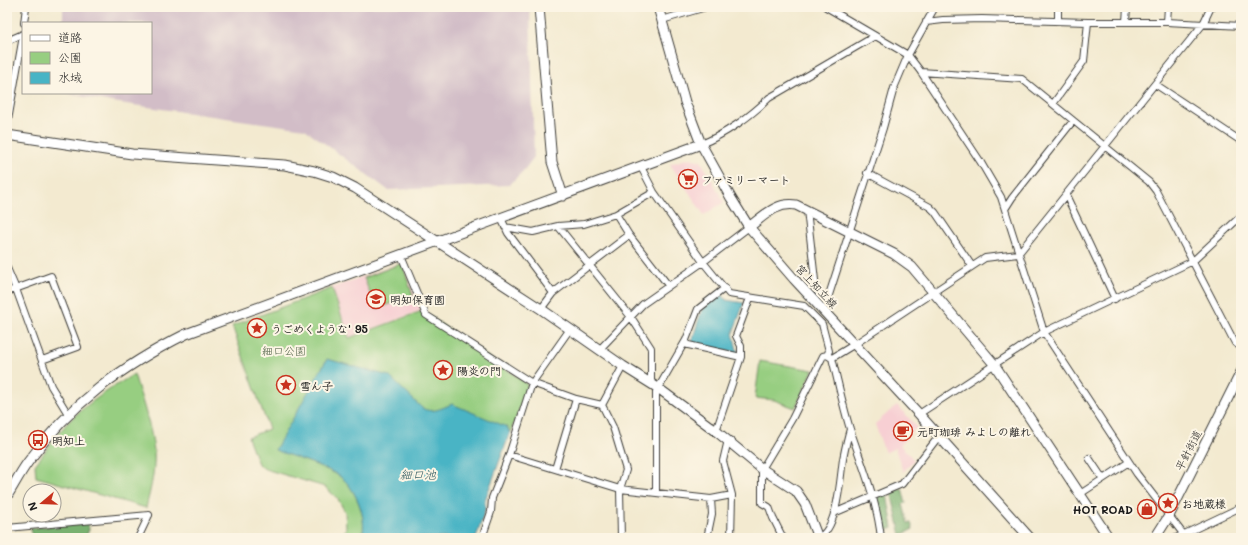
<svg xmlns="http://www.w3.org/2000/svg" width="1248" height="545" font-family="Mali,'Klee One',sans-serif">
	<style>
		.built { fill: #f7cfd3 }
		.industrial { fill: #d2bdc7 }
		.green { fill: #97ce81; stroke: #5a754e }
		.forest { fill: #79b16f; stroke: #4a6646 }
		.water { fill: #48b4c5; stroke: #326870 }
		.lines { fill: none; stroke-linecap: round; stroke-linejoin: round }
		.street-casing { stroke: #3c3b37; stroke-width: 8 }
		.secondary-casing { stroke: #3c3b37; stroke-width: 11 }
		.street { stroke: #fff; stroke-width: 6 }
		.secondary { stroke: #fff; stroke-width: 9 }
		.labels { text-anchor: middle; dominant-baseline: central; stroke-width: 4; stroke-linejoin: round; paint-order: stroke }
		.poi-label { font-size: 11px; font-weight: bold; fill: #1c1c1c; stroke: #fcf5e5; text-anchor: start }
		.street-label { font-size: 11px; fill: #1c1c1c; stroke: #fcf5e5 }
		.park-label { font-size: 11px; fill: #475a3f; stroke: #fcf5e5 }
		.water-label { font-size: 12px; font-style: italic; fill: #2e5960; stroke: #fcf5e5 }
	</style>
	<rect width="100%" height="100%" fill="#fcf5e5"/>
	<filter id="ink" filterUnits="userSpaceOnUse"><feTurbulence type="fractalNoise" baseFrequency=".025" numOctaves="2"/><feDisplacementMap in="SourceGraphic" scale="8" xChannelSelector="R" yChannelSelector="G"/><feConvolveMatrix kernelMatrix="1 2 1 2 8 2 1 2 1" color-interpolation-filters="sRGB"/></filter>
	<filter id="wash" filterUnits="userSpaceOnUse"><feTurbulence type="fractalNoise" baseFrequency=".012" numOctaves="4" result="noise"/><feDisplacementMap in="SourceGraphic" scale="16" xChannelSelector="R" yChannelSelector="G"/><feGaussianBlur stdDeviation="0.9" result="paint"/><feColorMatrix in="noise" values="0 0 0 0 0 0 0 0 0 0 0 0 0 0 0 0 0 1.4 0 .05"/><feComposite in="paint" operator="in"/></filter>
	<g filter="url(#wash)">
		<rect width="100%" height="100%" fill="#f3ead0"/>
		<path class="built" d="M690 158 701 161 724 202 704 215 670 164Z
			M402 262 421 310 350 337 332 288Z
			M897 405 917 427 900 445 914 460 903 472 895 448 885 453 875 424Z"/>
		<path class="industrial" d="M63 7H530L534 157 524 170 509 185 388 190 305 129 112 102 68 94 151 93V23H63Z"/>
		<path class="green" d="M402 263 413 296 376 309 364 278Z
			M332 288 349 338 422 311 526 383 528 388 510 433 507 427 433 411H427L422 408 276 450C293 457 328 467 342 478 353 487 361 505 363 519 364 525 363 532 363 538H343L346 527 345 512 338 499 325 487 265 469 258 464 248 437 269 429 232 326Z
			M760 361 813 370 795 408 774 400 755 398Z
			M134 374C141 397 149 420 153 443 157 465 151 487 146 508L36 477 35 465C48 448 61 427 78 413 95 398 115 386 134 374Z"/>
		<path class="forest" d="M902 488 906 503 903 504 908 523H911L913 529 901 535 891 492Z
			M887 494 893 528 886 531 888 538H885L877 496Z
			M88 522 89 530 85 538H32L31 528Z"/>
		<path class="water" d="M722 294 726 300 744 303 733 333 738 354 694 343 692 341 702 309Z
			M327 359 389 376 422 408C432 414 442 408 452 404L507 427 510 433 485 500V510L476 538H363C363 532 364 525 363 519 361 505 353 487 342 478 328 467 293 457 275 450Z"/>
	</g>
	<g filter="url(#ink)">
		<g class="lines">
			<defs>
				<path id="street" d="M826 7 908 55 921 72 980 161 1001 197 1044 332 1137 474 1184 535 1183 538
					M662 20 706 7
					M1058 21V7
					M926 22 943 20 982 19 1088 22H1167L1241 26
					M1126 22 1127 7
					M1167 22 1168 7
					M24 23 26 7
					M7 41 23 34
					M921 72 1022 79 1149 182 1156 191 1235 343 1241 347
					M1155 84 1241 141
					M1053 104 1084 61 1088 22
					M7 126 23 36
					M701 144C724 135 751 116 769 98L875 36
					M641 167 654 192 703 262 729 294 804 306 822 324 829 351 827 355
					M867 173 930 207 935 212 972 266
					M1066 195 1115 299
					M1005 209 1012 198 1073 121
					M807 210 816 289 820 295 828 298 883 128 894 88 908 55 935 7
					M616 214 629 235
					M501 218 508 233 553 293
					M558 226 631 317 651 348V384
					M505 227 533 232 558 226 584 224 616 214 654 192
					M401 255 426 315 532 383 576 399 602 405
					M7 268 16 289 51 386 68 414
					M7 292 51 276 78 347 42 360
					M541 309 553 293 629 235 668 285
					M684 344 741 357
					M600 349 643 304 703 262 749 227
					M832 358 855 344 985 258 1018 254 1203 24 1211 7
					M832 358C838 382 843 406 850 429 862 465 877 500 881 538
					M602 405 613 427 626 470 620 489 621 538
					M602 405 623 366
					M919 414 1044 332 1193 261 1241 216
					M716 431 741 357V346L736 336 750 298
					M728 440 723 461 732 495 731 538
					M509 455 620 489 711 499 732 495
					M1089 458 1103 479
					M555 469 576 399
					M656 492V392L686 340 698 309 725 288
					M1080 494 1129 462
					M834 513 902 484 939 436
					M7 528 149 515
					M138 538 149 515
					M482 538 491 512 492 498 509 455 532 383 570 329
					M707 538 712 514 711 499
					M783 538 773 518 769 507 762 503V469L792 419 823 356 827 355 830 357
					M818 538C838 529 840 479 843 459 845 449 847 439 850 429
					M1176 538 1241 507"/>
				<path id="secondary" d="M539 7 552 162 563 196
					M658 7 685 102 701 144 731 198 749 227 794 279 919 414 1030 538
					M7 135 132 154 285 165 314 171 333 177 355 188 541 309 623 366 658 388 716 431 762 469 796 491 805 504 818 538
					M749 227C764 216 776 202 796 205L894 254 912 267 994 364 1109 538
					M7 496C14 485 20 473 28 462 70 404 122 366 186 334L701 144
					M1155 538 1169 516 1241 372"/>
			</defs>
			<use href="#street" class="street-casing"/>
			<use href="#secondary" class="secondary-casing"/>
			<use href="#street" class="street"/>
			<use href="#secondary" class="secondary"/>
		</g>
	</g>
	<defs>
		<symbol id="supermarket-ring" viewBox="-11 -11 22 22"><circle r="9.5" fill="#fcf5e5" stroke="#c8321e" stroke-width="1.5"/><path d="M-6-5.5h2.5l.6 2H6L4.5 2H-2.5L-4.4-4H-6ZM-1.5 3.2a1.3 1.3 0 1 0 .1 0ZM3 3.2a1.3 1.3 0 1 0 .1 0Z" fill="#c8321e"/></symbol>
		<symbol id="school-ring" viewBox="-11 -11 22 22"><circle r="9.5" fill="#fcf5e5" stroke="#c8321e" stroke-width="1.5"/><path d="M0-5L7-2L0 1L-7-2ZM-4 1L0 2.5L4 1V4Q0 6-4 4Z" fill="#c8321e"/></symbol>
		<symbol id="sight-ring" viewBox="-11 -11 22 22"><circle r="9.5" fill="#fcf5e5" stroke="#c8321e" stroke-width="1.5"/><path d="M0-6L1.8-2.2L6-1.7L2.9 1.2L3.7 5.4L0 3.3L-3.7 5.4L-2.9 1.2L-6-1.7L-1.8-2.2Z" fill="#c8321e"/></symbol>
		<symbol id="cafe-ring" viewBox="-11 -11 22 22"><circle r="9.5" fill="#fcf5e5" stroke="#c8321e" stroke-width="1.5"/><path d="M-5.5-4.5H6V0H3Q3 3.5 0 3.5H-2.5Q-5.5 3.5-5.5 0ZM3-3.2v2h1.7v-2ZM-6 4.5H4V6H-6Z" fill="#c8321e"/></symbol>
		<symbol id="bus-ring" viewBox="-11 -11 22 22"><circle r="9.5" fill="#fcf5e5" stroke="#c8321e" stroke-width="1.5"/><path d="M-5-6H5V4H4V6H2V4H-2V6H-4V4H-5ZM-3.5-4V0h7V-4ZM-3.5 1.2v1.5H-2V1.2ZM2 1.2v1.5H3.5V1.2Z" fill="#c8321e"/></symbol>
		<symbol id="shop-ring" viewBox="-11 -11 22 22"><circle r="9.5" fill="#fcf5e5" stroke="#c8321e" stroke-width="1.5"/><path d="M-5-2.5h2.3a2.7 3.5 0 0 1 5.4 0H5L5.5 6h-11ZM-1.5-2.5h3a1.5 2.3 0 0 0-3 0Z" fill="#c8321e"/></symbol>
	</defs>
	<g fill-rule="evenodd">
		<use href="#supermarket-ring" x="677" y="168" width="22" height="22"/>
		<use href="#school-ring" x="365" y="288" width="22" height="22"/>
		<use href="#sight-ring" x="246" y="317" width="22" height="22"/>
		<use href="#sight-ring" x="432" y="359" width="22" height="22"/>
		<use href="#sight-ring" x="275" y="374" width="22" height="22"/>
		<use href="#cafe-ring" x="892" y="420" width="22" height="22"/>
		<use href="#bus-ring" x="27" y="429" width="22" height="22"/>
		<use href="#sight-ring" x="1157" y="492" width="22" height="22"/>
		<use href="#shop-ring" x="1136" y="498" width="22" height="22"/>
	</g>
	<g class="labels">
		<g class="poi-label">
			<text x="702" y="179">ファミリーマート</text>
			<text x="390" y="299">明知保育園</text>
			<text x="271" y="328">うごめくような' 95</text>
			<text x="457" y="370">陽炎の門</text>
			<text x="300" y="385">雪ん子</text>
			<text x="917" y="431">元町珈琲 みよしの離れ</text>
			<text x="52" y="440">明知上</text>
			<text x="1182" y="503">お地蔵様</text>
			<text x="1133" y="509" text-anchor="end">HOT ROAD</text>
		</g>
		<g class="street-label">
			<text transform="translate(817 286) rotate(47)">宮上知立線</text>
			<text transform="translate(1188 450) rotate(-63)">平針街道</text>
		</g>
		<g class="park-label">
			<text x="284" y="350">細口公園</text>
		</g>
		<g class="water-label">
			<text x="418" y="474">細口池</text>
		</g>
	</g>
	<rect width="1248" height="545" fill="none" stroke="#fcf5e5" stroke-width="24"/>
	<rect x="22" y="22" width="130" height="72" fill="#fcf5e5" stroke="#a29e95"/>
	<rect x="30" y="35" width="20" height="6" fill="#ffffff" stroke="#a29e95"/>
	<text x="58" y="42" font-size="12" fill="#1c1c1c">道路</text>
	<rect x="30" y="52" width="20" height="12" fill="#97ce81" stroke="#a29e95"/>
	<text x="58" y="62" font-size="12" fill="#1c1c1c">公園</text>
	<rect x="30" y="72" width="20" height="12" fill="#48b4c5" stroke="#a29e95"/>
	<text x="58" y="82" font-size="12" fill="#1c1c1c">水域</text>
	<g transform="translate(42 503) rotate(251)"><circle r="19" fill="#fcf5e5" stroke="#a29e95"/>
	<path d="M0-3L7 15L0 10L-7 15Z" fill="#c8321e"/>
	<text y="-6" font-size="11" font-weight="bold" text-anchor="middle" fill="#1c1c1c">N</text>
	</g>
</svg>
